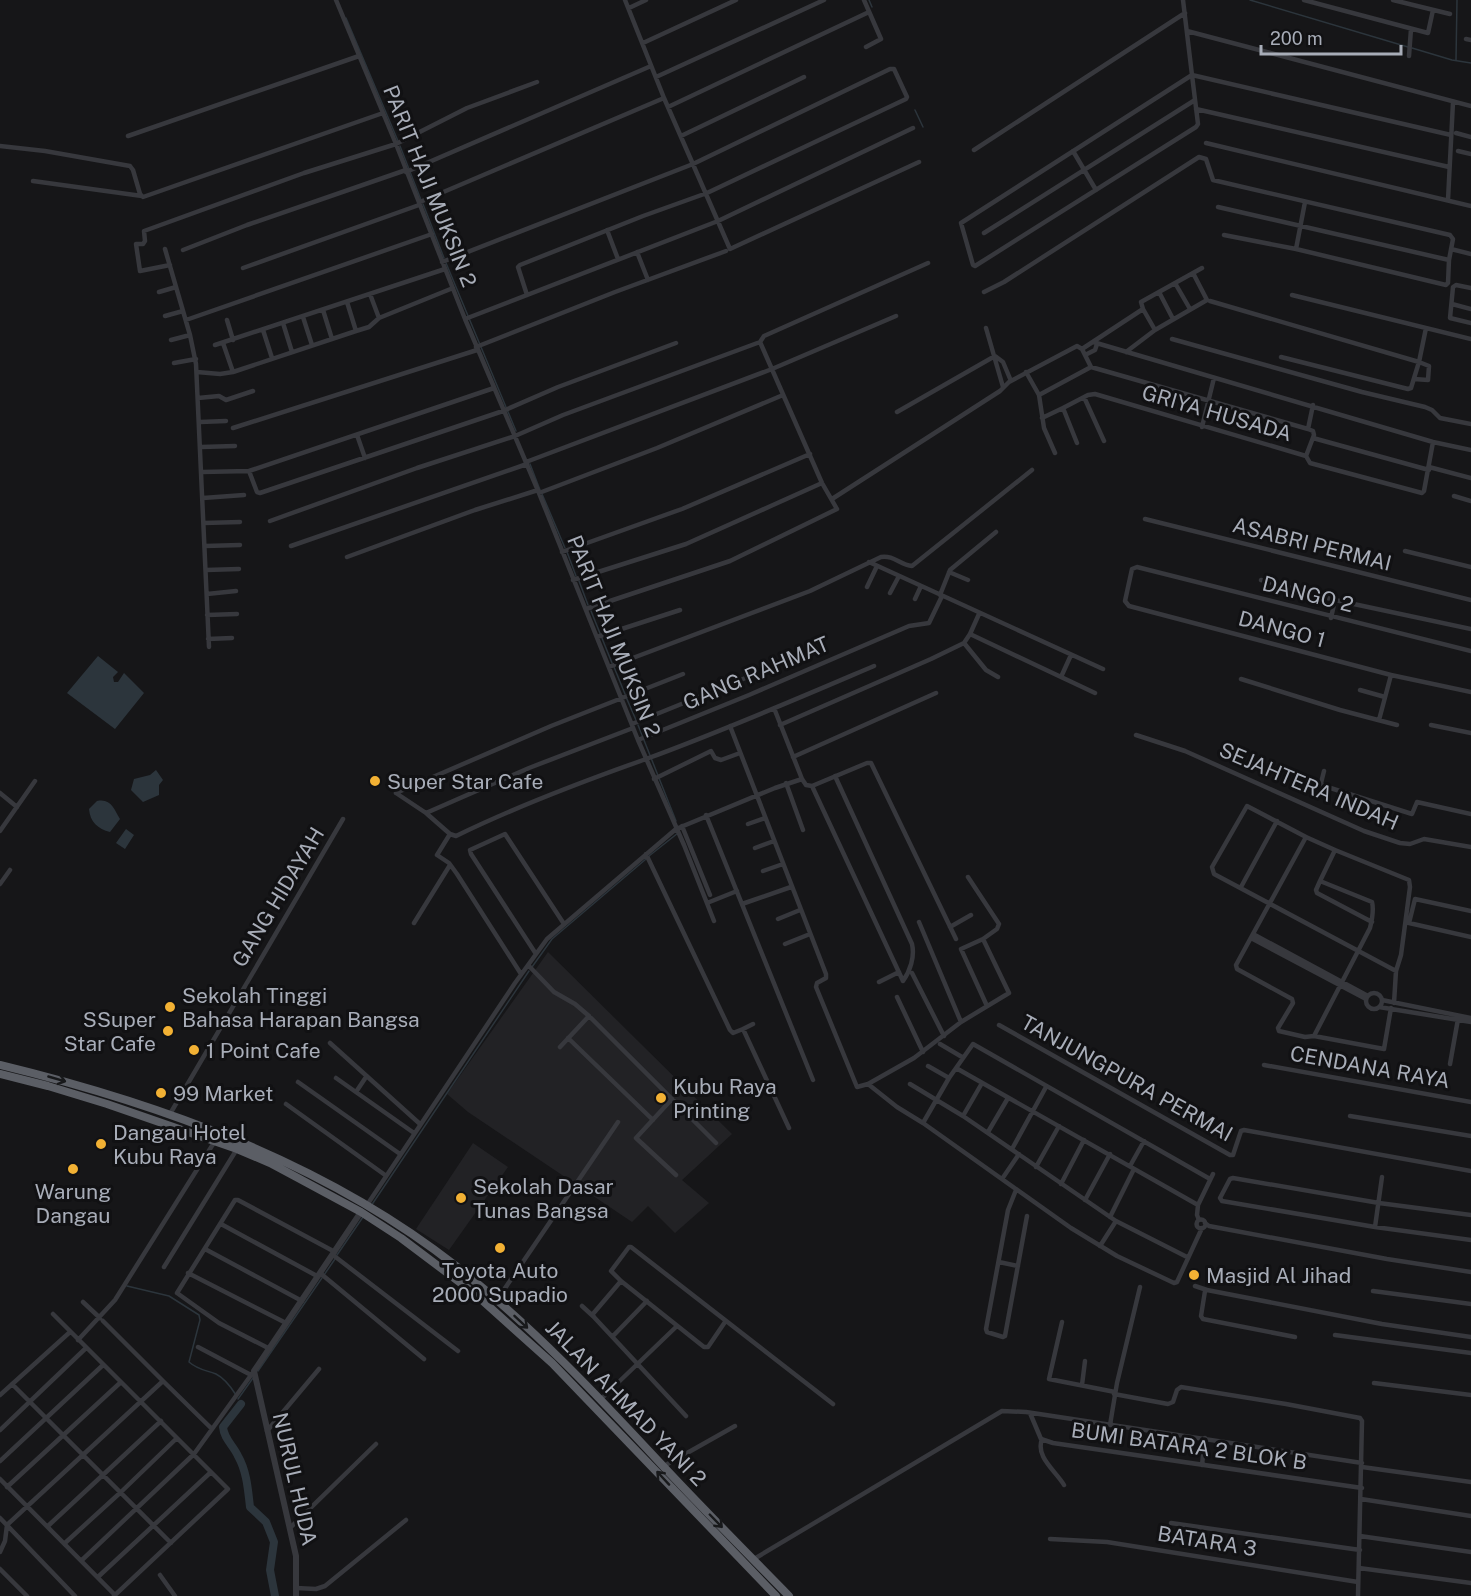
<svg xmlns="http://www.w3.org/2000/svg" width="1471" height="1596" font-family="'Public Sans',sans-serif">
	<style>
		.built { fill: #222225 }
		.water { fill: #2c353c }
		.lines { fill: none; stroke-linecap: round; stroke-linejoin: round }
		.stream { stroke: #2c353c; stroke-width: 1.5 }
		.river { stroke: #2c353c; stroke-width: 8 }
		.minor { stroke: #37383d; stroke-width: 4.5 }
		.tertiary { stroke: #37383d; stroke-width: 6 }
		.trunk { stroke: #5b5e65; stroke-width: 8 }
		.oneway { stroke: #18191b }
		.poi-dot { fill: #f2b134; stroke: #111113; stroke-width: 2 }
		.labels { text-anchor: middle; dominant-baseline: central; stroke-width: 6; stroke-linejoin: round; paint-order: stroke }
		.street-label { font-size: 21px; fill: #a8adb8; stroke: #111113 }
		.poi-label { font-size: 21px; fill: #a8adb8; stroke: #111113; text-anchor: start }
	</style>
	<rect width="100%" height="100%" fill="#161618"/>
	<path class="built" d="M548 952 732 1134 682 1180 709 1203 675 1233 648 1206 632 1222 468 1112 447 1094Z
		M473 1143 508 1167 449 1250 416 1229Z"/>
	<path class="water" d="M98 656 118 672 113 677 114 682H118L124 673 144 693 115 729 67 693Z
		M156 770 163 780 159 785V795L143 802 131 790 134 779 150 775Z
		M97 801C111 798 114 809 120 819L110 832C98 829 90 822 89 809Z
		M126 829 134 835 125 849 116 843Z"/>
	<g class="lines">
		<path class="stream" d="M869 0 872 7
			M1250 0 1408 47
			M346 18 398 141
			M1412 48 1452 60 1471 63
			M1456 60 1457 0
			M915 110 923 127
			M400 146 421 200
			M423 204 444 258
			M446 263 516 431
			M530 464 540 490
			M542 494 565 548
			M567 552 576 576
			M579 581 588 605
			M591 611 612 663
			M614 667 625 694
			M626 697 636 720
			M638 725 676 821
			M649 856 678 833
			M532 967 552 939 646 859
			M371 1206 529 971
			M337 1255 363 1217
			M127 1286 169 1296 199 1315 200 1320 189 1362C198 1370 206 1370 216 1374 224 1378 231 1387 236 1395
			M258 1371 335 1259
			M238 1399 253 1378"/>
		<path class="river" d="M241 1404 223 1427C224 1439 233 1445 238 1456 247 1472 248 1490 250 1507L266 1522 274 1542 270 1570 275 1596"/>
		<path class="minor" d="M336 0 396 144 465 319 539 493 638 740 684 845 714 921
			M625 0 664 98 730 249 919 162
			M864 0 881 39 866 47
			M1183 0 1192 75 961 223 973 265 975 266 1196 127 1198 124 1192 75 1451 135
			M1304 0 1428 33 1433 10
			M1393 0 1450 14
			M629 8 646 0
			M1187 31 1471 106
			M1466 39 1471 40
			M643 43 736 0
			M1409 56 1411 29
			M656 77 824 0
			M668 107 869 12
			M1196 109 1449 167
			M1456 133 1471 137
			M128 136 359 56
			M681 136 804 77
			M1206 143 1471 206
			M0 146 45 151 130 166 133 170 140 194 143 197 383 113
			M974 150 1185 13
			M1073 151 1096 190
			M1458 151 1471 154
			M406 172 651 66
			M33 181 142 196
			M1448 200 1453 102
			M1218 207 1449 260
			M607 230 618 259
			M984 233 1195 100
			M165 249 190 335 196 364 209 647
			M1296 249 1305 202
			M1451 249 1471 254
			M183 250 247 225 406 170
			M637 252 648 280
			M442 262 693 164 890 69H894L907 97 906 99 707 193 643 216 520 265 518 267 527 295
			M170 265 140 271 136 244H143L145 241 144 231 304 173 396 144 467 108 537 82
			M243 268 419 205 420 202 664 98
			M1175 283 1190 309
			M1471 288 1456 285 1453 287 1450 318 1471 323
			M159 292 176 287
			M984 292 1004 282 1199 157 1206 159 1213 180 1450 235 1453 239 1449 260 1448 283 1446 285 1296 249 1224 235
			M1159 292 1173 319
			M370 294 379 318
			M1292 295 1471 339
			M1210 301 1419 362 1426 328
			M347 302 356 331
			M1452 304 1471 309
			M1143 309 1155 330
			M323 310 332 339
			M165 316 183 311
			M303 317 312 345
			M465 319 718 221 913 128
			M186 320 432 234
			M227 320 233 340
			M283 323 292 352
			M986 328 1003 387
			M263 330 272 358
			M1172 339 1362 392 1425 407 1432 410 1440 418 1471 424
			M171 340 190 335
			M1093 342 1433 442 1471 450
			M223 343 233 372
			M215 345 445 269
			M476 347 615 292 726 251
			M1082 349 1091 367 1308 429
			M1126 352 1155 330 1207 300 1193 273
			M1085 355 1095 350 1097 344
			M1281 357 1408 389 1411 388 1419 362 1429 366 1428 380 1414 379
			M174 363 196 359
			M197 372 220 374 233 372 356 331 369 327 379 318 453 288
			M1026 372 1039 395 1091 367
			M1039 395 1044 428 1055 453
			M1084 397 1104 441
			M198 398 219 396 226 400 253 391
			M1063 408 1088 395 1095 394 1306 456 1314 435 1313 431 1308 429 1313 405
			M897 412 995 356 1003 362 1011 381
			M1042 418 1063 408 1077 443
			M200 422 226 421
			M1202 427 1214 378
			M233 428 477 350
			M357 435 365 458
			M1313 438 1429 470
			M201 447 235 446
			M1306 456 1310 463 1422 493 1424 491 1433 442
			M526 462 772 369 896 316
			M1429 467 1471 478
			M249 471 257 492 260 493 503 411 558 387 676 343
			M202 472 249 471 494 388
			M539 493 657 448 783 395
			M1454 496 1471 501
			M203 498 244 495
			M832 499 1000 391 1009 382 1077 346 1082 349 1143 309 1141 302 1202 268
			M1145 519 1471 600
			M270 521 417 468 515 436 563 415 760 342 764 336 928 263
			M204 523 240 522
			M205 546 240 545
			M291 546 527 464
			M1405 551 1471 567
			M562 552 682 509 810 454
			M347 557 475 510 538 490
			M869 562 1103 669
			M206 570 239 569
			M949 572 968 580
			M573 580 686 544 822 483
			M1261 580 1335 600
			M867 587 877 566
			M890 593 899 576
			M207 594 236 591
			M940 595 950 570 996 532
			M915 599 921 586
			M586 609 730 561 837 509 822 483 760 342
			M979 614 970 634 1095 693
			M207 615 237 614
			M1331 618 1335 600 1471 629
			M597 637 680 610
			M208 639 232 638
			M964 643 986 670 998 677
			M1471 651 1137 567 1132 569 1125 601 1129 606 1391 675 1471 692
			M609 667 810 591 881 557C894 555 900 565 912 566L1032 470
			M1061 677 1071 655
			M1241 679 1340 710 1397 725
			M1360 690 1385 697
			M1379 720 1391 675
			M632 724 748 677
			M780 725 931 659 964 643 970 634
			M1431 725 1471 733
			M730 726 826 974V978L817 983 816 987 857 1087 868 1084 914 1058 961 1022 1009 993 983 939 961 949 987 1006
			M1136 735 1185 751 1364 831 1400 843 1410 844 1424 839 1471 847
			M638 740 749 695 909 626 929 623 942 596
			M793 757 936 693
			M835 776 912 944C915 957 910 971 903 981
			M654 779 711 751 715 758 721 760 740 753
			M802 779 806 785 812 786 867 763H871L956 939
			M786 783 803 830
			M1321 785 1412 814 1417 802 1471 814
			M812 786 903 981
			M0 793 17 807
			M396 793 551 726 683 674
			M396 793 426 813 450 834
			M1318 795 1324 771
			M426 813 529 768 633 728
			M706 815 813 1080
			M748 824 765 818
			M682 826 710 895
			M0 831 35 781
			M1306 837 1247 806 1212 867 1214 874 1396 971 1401 955 1410 887 1409 880 1335 850
			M755 848 774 841
			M646 854 730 1030 733 1033 743 1029 789 1128
			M763 871 783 864
			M968 877 999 924 997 929 983 939
			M1320 881 1372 902C1374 910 1372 920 1370 928L1314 1036 1305 1037 1279 1031 1278 1028 1293 1003 1292 999 1237 969 1236 965 1306 837 1335 850 1320 881 1316 890 1317 893 1372 922
			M0 884 10 870
			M1241 887 1277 821
			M707 903 737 891
			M742 904 791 887
			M1471 911 1415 899 1409 923 1471 937
			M778 919 800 910
			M919 922 961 1022
			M414 923 450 865
			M950 927 971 915
			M1253 934 1368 996
			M1251 938 1366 999
			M785 944 810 934
			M536 954 471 854 470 850 505 834 564 924
			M528 965 554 992 575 1004 589 1016 716 1143
			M912 973 944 1036
			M521 974 457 874 449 863 437 855 450 834 456 836C517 806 581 782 646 759 723 731 799 698 874 666
			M879 982 899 972
			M1366 1001a8 8 0 1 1 16 0a8 8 0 1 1-16 0Z
			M897 997 923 1052
			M1382 1000 1471 1018
			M1394 1003 1396 971
			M1379 1007 1471 1022
			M999 1025 1230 1155H1233L1241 1131 1244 1130 1471 1171
			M743 1029 753 1024
			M1314 1036 1384 1049 1391 1008
			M568 1038 653 1120
			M330 1043 420 1124
			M940 1044 962 1057
			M560 1047 589 1016
			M1450 1064 1458 1019
			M1264 1065 1471 1102
			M928 1066 949 1078
			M956 1068 1198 1205 1197 1215 1199 1220
			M336 1078 414 1133
			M298 1082 400 1154
			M868 1084 897 1107 923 1123 1071 1228 1117 1256 1174 1283 1177 1282 1202 1228
			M910 1084 963 1116 1116 1221 1187 1257
			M356 1092 366 1077
			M672 1099 636 1138 676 1175
			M286 1104 385 1175
			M170 1114 343 819
			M963 1116 982 1083
			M1350 1116 1471 1136
			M923 1123 949 1078 973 1044 1210 1179
			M988 1132 1008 1098
			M1012 1149 1046 1087
			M1130 1166 1144 1141
			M1036 1167 1059 1126
			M1002 1179 1019 1154
			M1061 1184 1084 1140
			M1016 1190 1008 1210 986 1329 987 1332 1003 1337 1005 1336 1027 1216
			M1085 1200 1110 1154
			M367 1205 515 983 547 939 676 829 775 788 802 779 774 708
			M1198 1205 1213 1174
			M1471 1215 1379 1203 1233 1178 1230 1179 1220 1198 1222 1201 1375 1227 1471 1240
			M1110 1217 1134 1169
			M1196.5 1224a4.5 4.5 0 1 1 9 0a4.5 4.5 0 1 1-9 0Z
			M1205 1223 1209 1226 1387 1259 1471 1272
			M221 1224 317 1276
			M1375 1227 1382 1177
			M1100 1246 1116 1221
			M205 1249 302 1301
			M333 1255 458 1351
			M999 1262 1018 1266
			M164 1267 237 1149
			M188 1273 286 1323
			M320 1273 424 1359
			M621 1281 592 1315 686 1416
			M1195 1286 1207 1290
			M1373 1291 1471 1304
			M497 1300 618 1122
			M83 1302 100 1318
			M582 1306 594 1317
			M53 1314 228 1489 114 1596
			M103 1321 163 1381
			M725 1322 708 1347H704L621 1281 611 1271 629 1247H631L833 1404
			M1062 1322 1049 1379 1115 1392
			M1335 1335 1471 1353
			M613 1336 647 1301
			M1295 1337 1203 1319 1201 1316 1205 1291 1207 1290 1382 1324 1471 1337
			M78 1340 115 1300 215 1141
			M198 1347 251 1375
			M270 1349 219 1323 177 1293 235 1200H238L335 1252
			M1374 1383 1471 1395
			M12 1384 171 1543
			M1082 1385 1085 1361
			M1114 1394 1168 1404 1173 1402 1177 1390 1181 1387 1286 1404 1360 1418 1362 1421 1358 1596
			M0 1395 70 1332
			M601 1399 677 1326
			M1030 1413 1041 1439 1053 1443 1362 1488
			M1110 1425 1117 1383 1140 1287
			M0 1430 86 1348
			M267 1431 319 1369
			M1042 1439C1035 1457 1056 1471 1064 1485
			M0 1461 103 1365
			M1202 1465 1205 1438
			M664 1466 735 1426
			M1362 1467 1471 1482
			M0 1479 115 1595
			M7 1487 121 1382
			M1361 1499 1471 1516
			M0 1518 75 1596
			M1171 1523 1360 1550
			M48 1526 161 1421
			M290 1528 376 1444
			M1360 1536 1471 1552
			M1050 1539 1107 1542 1358 1582
			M65 1543 121 1492 177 1438
			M0 1552 5 1541 7 1525 163 1381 212 1429
			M754 1559 1002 1411 1026 1412 1362 1463
			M82 1560 194 1454 254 1371
			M1359 1568 1471 1583
			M0 1569 27 1596
			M160 1575 175 1596
			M99 1576 211 1472
			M296 1588 316 1589 325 1586 406 1520"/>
		<path class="tertiary" d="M296 1596V1556L254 1371 361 1212"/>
		<path class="trunk" d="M0 1065C161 1104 325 1163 456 1266 532 1326 598 1396 663 1466 704 1510 747 1553 789 1596
			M0 1074 48 1086 107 1104 237 1149 270 1163 298 1178 361 1212 401 1238 474 1293 552 1363 776 1596"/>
	</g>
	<defs><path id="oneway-shaft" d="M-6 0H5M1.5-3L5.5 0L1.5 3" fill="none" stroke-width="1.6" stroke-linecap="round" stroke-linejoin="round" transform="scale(1.5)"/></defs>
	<g class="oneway">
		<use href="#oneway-shaft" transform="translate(57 1079) rotate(16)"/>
		<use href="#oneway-shaft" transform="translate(521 1322) rotate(43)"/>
		<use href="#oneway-shaft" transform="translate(663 1478) rotate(-133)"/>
		<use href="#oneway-shaft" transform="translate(716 1521) rotate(46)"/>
	</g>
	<g class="poi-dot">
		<circle cx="375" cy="781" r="6"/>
		<circle cx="170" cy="1007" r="6"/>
		<circle cx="168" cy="1031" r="6"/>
		<circle cx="194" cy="1050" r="6"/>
		<circle cx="161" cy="1093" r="6"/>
		<circle cx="661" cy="1098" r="6"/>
		<circle cx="101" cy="1144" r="6"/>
		<circle cx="73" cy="1169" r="6"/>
		<circle cx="461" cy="1198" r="6"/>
		<circle cx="500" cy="1248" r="6"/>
		<circle cx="1194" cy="1275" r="6"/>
	</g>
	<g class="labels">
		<g class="street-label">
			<text transform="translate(430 186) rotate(68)">PARIT HAJI MUKSIN 2</text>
			<text transform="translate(1217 413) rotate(16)">GRIYA HUSADA</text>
			<text transform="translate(1312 544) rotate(14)">ASABRI PERMAI</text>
			<text transform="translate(1308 594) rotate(14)">DANGO 2</text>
			<text transform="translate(1282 629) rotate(15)">DANGO 1</text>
			<text transform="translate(614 636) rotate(68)">PARIT HAJI MUKSIN 2</text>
			<text transform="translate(756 673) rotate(-23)">GANG RAHMAT</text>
			<text transform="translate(1309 786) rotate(23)">SEJAHTERA INDAH</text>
			<text transform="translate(278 897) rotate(-59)">GANG HIDAYAH</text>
			<text transform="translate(1370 1067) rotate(10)">CENDANA RAYA</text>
			<text transform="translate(1127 1078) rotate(29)">TANJUNGPURA PERMAI</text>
			<text transform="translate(626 1403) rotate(46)">JALAN AHMAD YANI 2</text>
			<text transform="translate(1189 1446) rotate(8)">BUMI BATARA 2 BLOK B</text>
			<text transform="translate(295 1479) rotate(77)">NURUL HUDA</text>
			<text transform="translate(1207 1541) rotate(9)">BATARA 3</text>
		</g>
		<g class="poi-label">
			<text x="387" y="781">Super Star Cafe</text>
			<text x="182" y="995">Sekolah Tinggi<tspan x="182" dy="24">Bahasa Harapan Bangsa</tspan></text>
			<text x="156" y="1019" text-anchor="end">SSuper<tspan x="156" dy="24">Star Cafe</tspan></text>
			<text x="206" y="1050">1 Point Cafe</text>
			<text x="673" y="1086">Kubu Raya<tspan x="673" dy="24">Printing</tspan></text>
			<text x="173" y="1093">99 Market</text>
			<text x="113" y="1132">Dangau Hotel<tspan x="113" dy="24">Kubu Raya</tspan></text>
			<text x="473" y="1186">Sekolah Dasar<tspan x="473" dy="24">Tunas Bangsa</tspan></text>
			<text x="73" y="1191" text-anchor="middle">Warung<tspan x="73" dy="24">Dangau</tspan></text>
			<text x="500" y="1270" text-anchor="middle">Toyota Auto<tspan x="500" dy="24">2000 Supadio</tspan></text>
			<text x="1206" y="1275">Masjid Al Jihad</text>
		</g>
	</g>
	<path d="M1261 45v9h140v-9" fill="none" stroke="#a8adb8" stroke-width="3"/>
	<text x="1270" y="45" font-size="18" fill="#a8adb8" stroke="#111113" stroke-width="4.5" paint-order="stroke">200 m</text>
</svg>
